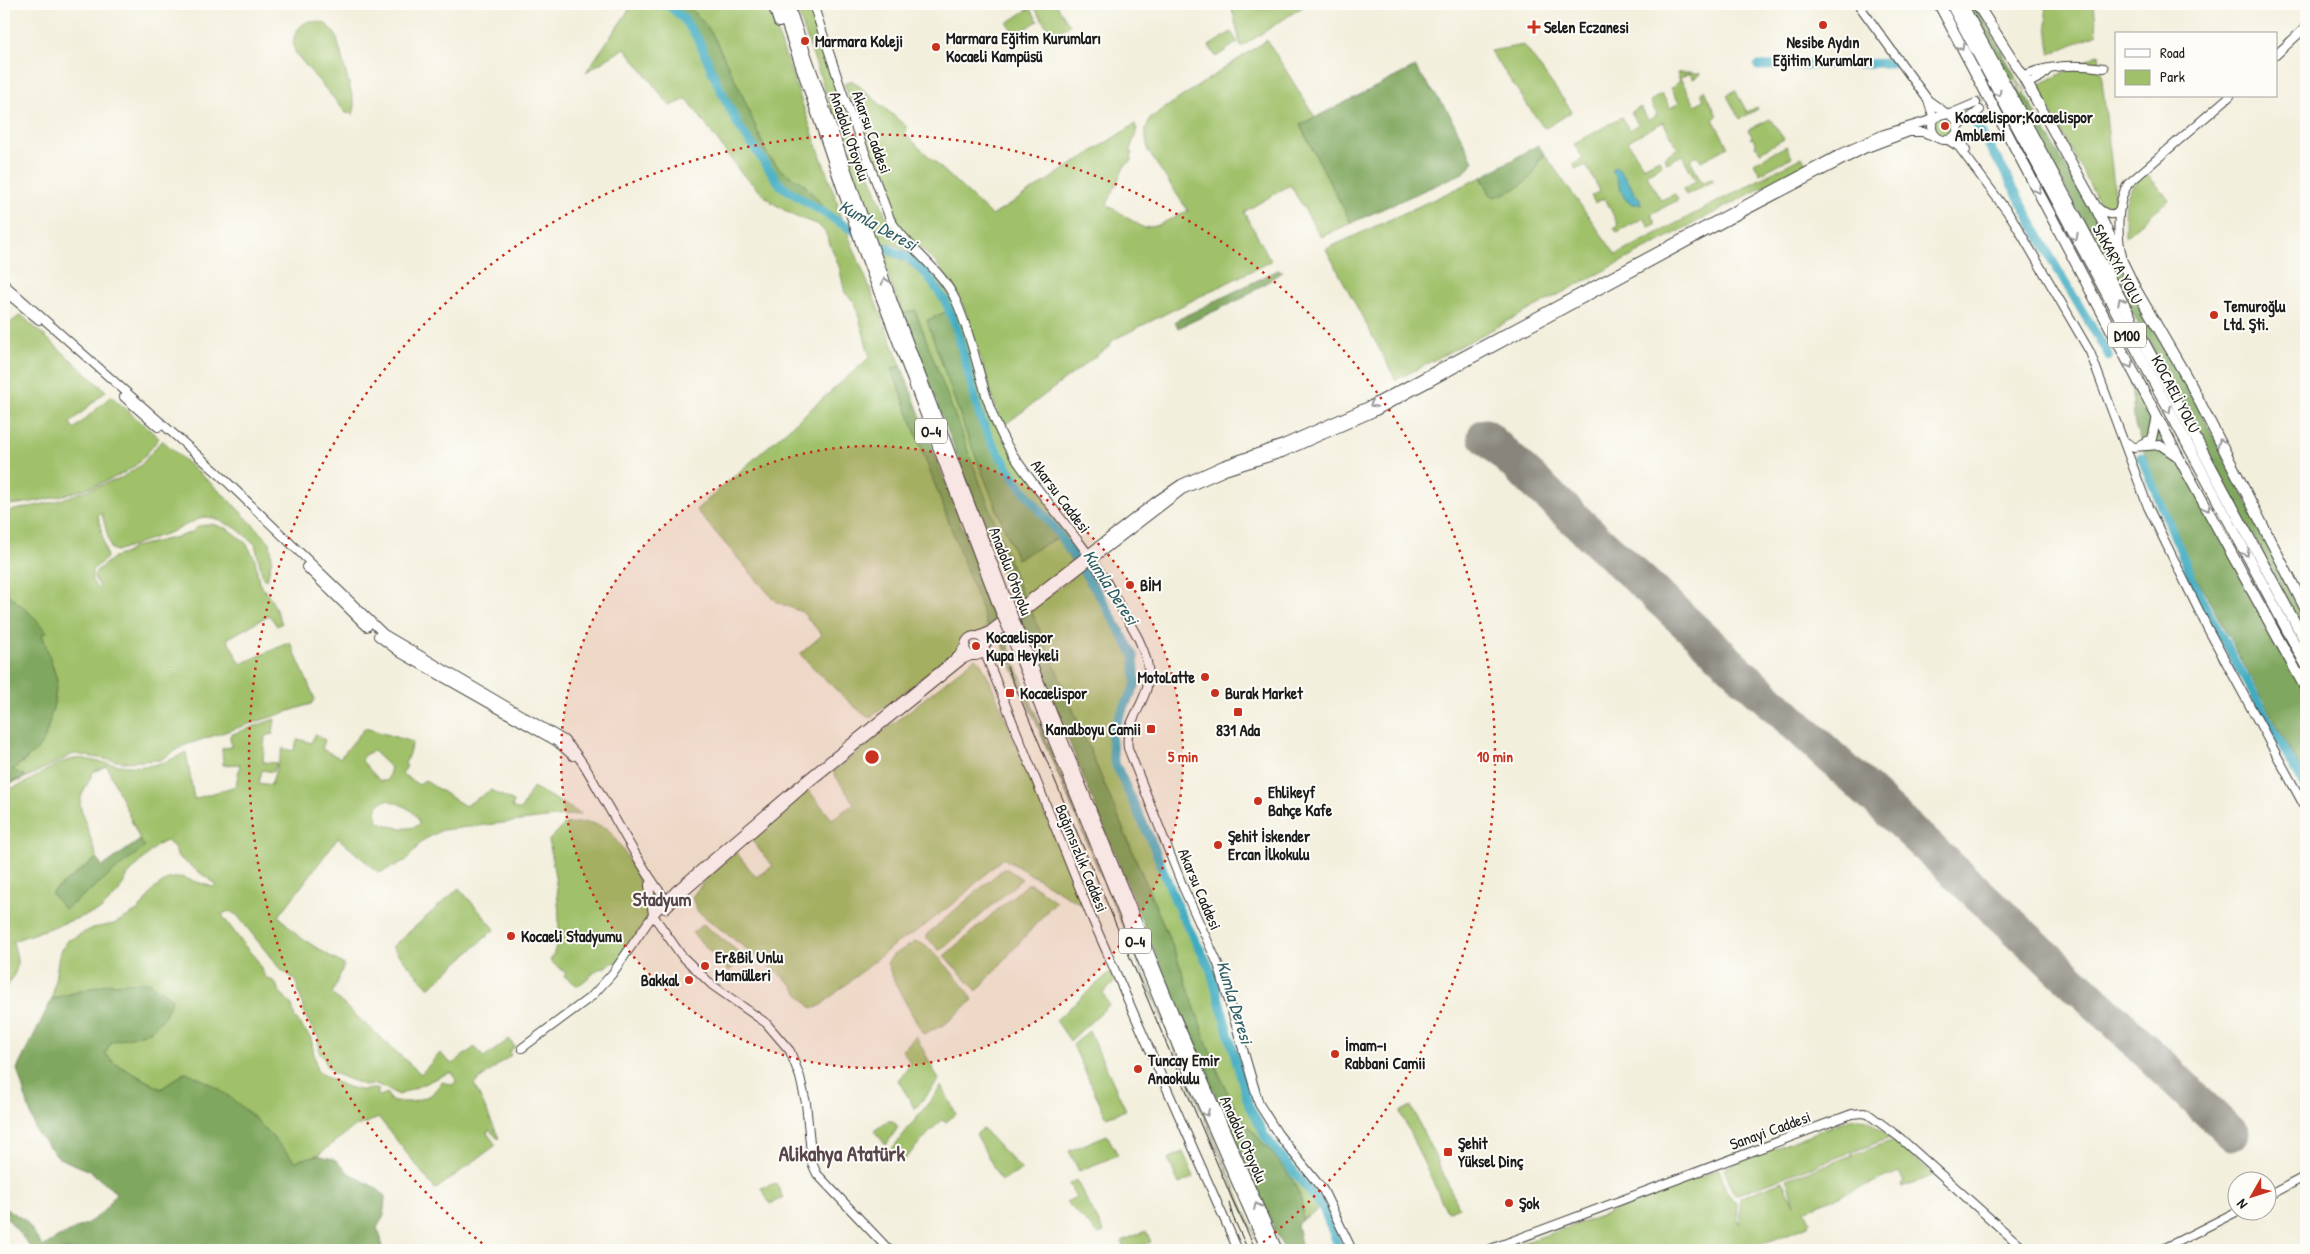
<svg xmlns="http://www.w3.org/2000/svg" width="2310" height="1254" font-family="'Patrick Hand',sans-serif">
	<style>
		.green { fill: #a0c16a; stroke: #5e6e43; fill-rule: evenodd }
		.forest { fill: #80a75e; stroke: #4e623d }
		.water { fill: #41acc1; stroke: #2e646e }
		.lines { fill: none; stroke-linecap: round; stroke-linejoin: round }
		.river { stroke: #41acc1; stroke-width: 9 }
		.runway { stroke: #88867c; stroke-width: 35 }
		.secondary-tunnel { stroke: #d3cfc0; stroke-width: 8; stroke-dasharray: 8 4; stroke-linecap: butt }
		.secondary-casing { stroke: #3c3c39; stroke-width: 10 }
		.highway-casing { stroke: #3c3c39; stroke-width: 12 }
		.secondary { stroke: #fff; stroke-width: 8 }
		.highway { stroke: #fff; stroke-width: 10 }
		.tram { stroke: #1c1c1c; stroke-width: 1 }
		.highway-bridge-casing { stroke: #3c3c39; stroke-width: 12; stroke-linecap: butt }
		.highway-bridge { stroke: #fff; stroke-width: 10 }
		.oneway { stroke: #999 }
		.ring { fill: none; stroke: #c8321e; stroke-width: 2.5; stroke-dasharray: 2.5 5 }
		.poi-dot { fill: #c8321e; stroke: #fdfcf7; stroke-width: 2 }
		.labels { text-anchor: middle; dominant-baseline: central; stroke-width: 4; stroke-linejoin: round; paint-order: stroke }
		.shield { fill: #fdfcf7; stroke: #605f5e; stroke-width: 1 }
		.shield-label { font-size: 15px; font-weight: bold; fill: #1c1c1c }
		.poi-label { font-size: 16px; font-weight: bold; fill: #1c1c1c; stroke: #fdfcf7; text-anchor: start }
		.street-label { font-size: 16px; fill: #1c1c1c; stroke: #fdfcf7 }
		.water-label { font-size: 18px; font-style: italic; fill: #2d5d66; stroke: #fdfcf7 }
		.quarter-label { font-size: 19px; font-weight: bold; fill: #59464d; stroke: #fdfcf7 }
		.district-label { font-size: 21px; font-weight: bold; fill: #59464d; stroke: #fdfcf7 }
		.centre { fill: #c8321e; stroke: #fdfcf7; stroke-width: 2.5 }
		.ring-label { font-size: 15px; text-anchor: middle; font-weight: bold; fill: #c8321e; stroke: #fdfcf7; stroke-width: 4; stroke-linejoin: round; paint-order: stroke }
	</style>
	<rect width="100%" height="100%" fill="#fdfcf7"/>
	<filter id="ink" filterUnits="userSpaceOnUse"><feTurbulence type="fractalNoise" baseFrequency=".02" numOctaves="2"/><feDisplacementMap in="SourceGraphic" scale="10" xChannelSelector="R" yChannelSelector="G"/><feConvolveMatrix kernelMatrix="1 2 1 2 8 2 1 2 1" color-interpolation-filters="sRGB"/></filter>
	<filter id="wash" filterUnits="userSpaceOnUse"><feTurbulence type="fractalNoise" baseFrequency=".0096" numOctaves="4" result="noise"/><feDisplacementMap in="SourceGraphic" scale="20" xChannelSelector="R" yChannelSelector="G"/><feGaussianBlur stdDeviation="1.12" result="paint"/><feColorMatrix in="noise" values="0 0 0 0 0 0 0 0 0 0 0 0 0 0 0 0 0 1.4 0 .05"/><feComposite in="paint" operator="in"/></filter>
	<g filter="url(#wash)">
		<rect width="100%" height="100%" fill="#f3efdd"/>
		<path class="green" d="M633 4H767L838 205H836L901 365 892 369 988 627C974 638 971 633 959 650L870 718C863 717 809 664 800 654L822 635 802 612 776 602 696 510 870 357 855 303 845 293 839 266 825 232 817 224 796 217 771 202 741 173 687 99 670 106 625 48 586 72Z
			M795 4H809L856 139 843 142Z
			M1032 4H1056L1070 25 1053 36Z
			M1231 4H1307L1241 47Z
			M2045 4H2094L2097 34 2050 54Z
			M1030 8 1038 21 1015 35 1007 23Z
			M309 21 325 23 336 35 355 107 353 114 346 113 296 54C290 40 295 27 309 21Z
			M1231 32 1238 42 1216 57 1209 46Z
			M1267 40 1315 117 1300 125 1351 223 1321 237 1290 185 1244 212 1271 261 1113 340 1108 347 1002 427 966 313 956 290 937 264 898 226 844 84 852 80 908 128 904 133 992 216 1135 124 1137 130 1131 147 1132 161 1125 165 1107 205 1144 228 1156 226 1188 211 1148 151 1145 131 1150 118Z
			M1524 45 1571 110 1570 113 1546 128 1543 127 1490 51Z
			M2099 54 2116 204 2112 210 2101 206 2037 86Z
			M1690 72 1701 74 1693 79 1689 73 1680 78 1695 105 1704 100 1701 93 1705 90 1717 116 1713 119 1728 147 1701 161 1697 155 1690 159 1702 183 1712 178 1713 181 1686 195 1683 189 1696 181 1682 155 1667 163 1664 157 1678 148 1663 122 1628 141 1643 167 1659 159 1662 165 1646 174 1661 200 1675 194 1678 200 1651 214 1656 224 1649 227 1644 218 1617 232 1614 228 1618 225 1605 198 1595 203 1591 196 1600 191 1586 165 1576 170 1574 164 1583 159 1574 144 1622 117 1629 130 1638 125 1631 112 1641 107 1648 120 1657 115 1650 101 1662 94 1670 108 1679 103 1671 88 1680 81 1677 73Z
			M1735 90 1747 112 1757 107 1758 109 1740 119 1727 96Z
			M1933 127a12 12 0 1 1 24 0a12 12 0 1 1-24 0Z
			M1770 119 1784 139 1760 152 1757 146 1755 147 1756 144 1753 138 1750 139 1752 136 1748 130Z
			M1786 146 1792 157 1760 174 1754 163Z
			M859 148 889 224 894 233 943 284 956 308 1004 440 1086 552 1080 557C1052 520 1017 486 996 444 967 389 968 302 918 261 912 256 904 249 896 246 888 243 885 244 876 238L845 151Z
			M1545 155 1616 255 1802 157 1807 164 1396 380 1326 249 1482 177 1483 182 1534 173 1537 162Z
			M2145 172 2169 199 2125 237C2126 205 2121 195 2145 172Z
			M878 250C917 266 927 274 947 311L927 320 966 432 1017 559 1057 538 1072 563 1023 602 915 310 903 314Z
			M21 315 106 391 70 423 74 429 111 396 159 438C151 448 143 460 133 467 107 486 36 505 4 505V327Z
			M162 440 226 497 270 542 272 558 267 580 263 578 255 544 236 528 214 518 203 517 171 532 116 551 111 549 102 514 98 515 107 558 92 570V581L98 589 100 587 94 578 96 571 114 557 126 553 134 547 181 536 192 532 198 526 212 524 228 529 246 543 255 559 259 583 271 599 282 623 277 626 269 615 227 639 241 664 290 642 315 699 311 704 185 745 160 760 123 762 74 754 19 781 6 784 25 776 11 771 27 759 57 680 42 634 46 632 32 615 4 591V512L54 502 121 478 141 465Z
			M1079 572 1118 631 1132 657 1134 682 1109 733V746L1116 775 1140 822 1176 908 1209 973 1245 1103C1251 1118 1258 1132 1268 1145 1284 1166 1306 1185 1319 1209L1302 1220C1308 1176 1256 1144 1236 1109 1208 1058 1195 1003 1174 950L1031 610Z
			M975 658 981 663 990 681 1082 905 1003 858 960 898 919 930 895 944 820 1006 815 1008 810 1007 788 981 697 911 692 897 706 879 736 852 756 877 773 866 747 835 805 786 832 819 854 804 833 772Z
			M275 719 273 734 265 736 263 762 277 763 273 772 262 770 259 783 271 785 283 748 293 751 298 739 311 743 315 734 325 740 322 749 340 758 365 728 413 742 405 764 407 766 402 774 419 785 424 780 465 806 491 790 514 802 512 807 520 811 533 787 581 814 442 830 422 841 407 860 379 873 338 838 279 916 298 936 344 965 332 994 421 1074 440 1053 452 1064 475 1047 484 1058 509 1039 515 1047 509 1052 511 1055 474 1084 499 1138 498 1139 489 1130 487 1133 496 1145 439 1187 435 1189 379 1118 354 1127 318 1155 295 1162 250 1113 186 1072 161 1089 116 1064 105 1053 111 1042 151 1031 106 984 52 999 59 955 67 941 93 928 114 924 139 910 154 889 168 879 181 877 213 887 217 885 178 857 174 847 167 841 157 845 128 875 118 893 101 910 13 941C14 948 17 955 17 961 18 973 9 982 4 992V790C30 786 49 763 74 759 82 757 93 761 101 762 137 768 153 770 186 752L194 799 236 786 240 764 223 765 222 748 231 747 230 735ZM373 751 391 768 387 781H380L362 761 364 755ZM107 766 140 840 145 847 51 893 97 858 80 806 81 797 93 772ZM387 800C398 803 418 810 419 824 410 832 389 827 378 821 375 811 375 803 387 800ZM229 911 237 915 280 969 296 980 305 1015 315 1034 318 1035 320 1054 324 1057 326 1066 330 1068 333 1073 366 1086 376 1084 399 1095 448 1073H453L456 1081 453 1085 442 1082 431 1095 412 1102H394L390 1100 387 1093 380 1096 377 1094 379 1090C372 1087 367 1091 360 1090 346 1088 329 1079 317 1071L311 1038 295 1018 292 1005 279 991 275 982 265 977 257 960 244 945 224 918 222 914Z
			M588 822 607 828 623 850 645 893 649 916 619 962 612 963 602 969 600 968 578 986 564 976 566 973 550 961C568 932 554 874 549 840L565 824Z
			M1003 869H1007L1022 879 945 947 939 950 927 938V934Z
			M1027 884H1031L1056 901 977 991 944 956Z
			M459 888 495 929 429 988 392 947Z
			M703 924 745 957 729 971 692 933Z
			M915 942C928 940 960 982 969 993L973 1000 944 1025 923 1034 896 985 887 963 893 955Z
			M1110 972 1115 982 1103 993 1109 1005 1070 1041 1056 1020Z
			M1089 1031 1126 1110 1106 1117 1073 1045Z
			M916 1036 939 1080 915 1109 898 1080 911 1064 902 1050Z
			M942 1086 956 1114 946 1122 941 1120 903 1161 891 1150Z
			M1411 1106 1459 1207 1447 1212 1400 1112Z
			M1853 1118 1868 1120 1890 1138 1735 1195 1724 1168Z
			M887 1121H893L898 1127 886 1145 874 1131Z
			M983 1129 1022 1170 1001 1181 976 1134Z
			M1107 1135 1118 1155 1079 1171 1069 1151Z
			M1894 1140 1933 1174 1932 1176 1902 1187 1901 1185 1904 1183 1899 1172 1805 1210 1810 1221 1808 1226 1747 1250H1502L1601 1216 1719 1169 1729 1195 1736 1203 1738 1223H1740L1739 1198 1782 1181 1794 1205 1787 1179Z
			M1183 1152 1194 1177 1179 1184 1168 1159Z
			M1076 1180 1104 1232 1098 1234 1066 1202 1076 1197 1069 1184Z
			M776 1183 783 1198 770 1204 761 1188Z
			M1146 1231 1151 1242 1126 1250 1122 1241Z"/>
		<path class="forest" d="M672 4H686L707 26 715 39 742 94 767 154 781 170 804 184 825 209C817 208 809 202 802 197 767 175 744 136 727 98 712 64 701 30 672 4Z
			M1966 4H1975L2186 382 2306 619V635Z
			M1415 67 1449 113 1473 161 1471 166 1463 173 1351 223 1300 125Z
			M1538 145 1545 155C1537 159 1538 164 1535 171 1529 184 1508 193 1495 197L1490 194 1482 177Z
			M1278 270 1283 271 1245 297 1178 328 1175 321Z
			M915 310 1023 597V602L1015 607 903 314Z
			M947 311 981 428 1006 472 1057 538 1017 559 966 432 927 321Z
			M901 365 998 620 988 627 892 369Z
			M2129 366 2306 692V779L2195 575 2170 521 2155 483 2135 425Z
			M4 591 32 615 47 632 42 634 57 680 54 704 45 738 37 750 12 770 26 776 6 784 4 783Z
			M1031 610 1174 950C1195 1003 1208 1058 1236 1109 1256 1144 1308 1176 1302 1220L1297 1224 1302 1250H1284C1189 1043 1106 831 1019 619Z
			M1003 632 1079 821 1261 1250 999 636Z
			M140 840 145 847 66 909 63 908 51 893 97 858 102 867Z
			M148 982 172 999C159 1035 145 1033 111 1042L105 1054 116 1064 161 1089 186 1072C233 1091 261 1125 295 1161L318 1155 336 1160 349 1173 376 1188 385 1196 384 1215 377 1228 381 1237 382 1250H33L4 1214V1208L25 1220 43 1247C71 1226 98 1228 116 1193L90 1171 59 1158 36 1132 17 1069 52 999 106 984Z"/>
		<path class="water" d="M1616 166 1630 184 1634 193 1640 198 1641 204H1631C1619 197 1621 182 1612 171Z"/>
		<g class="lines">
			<path class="river" d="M667 4 683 18 698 39 718 85 738 125 781 186 837 221 885 248 909 258 927 275 945 301 956 327 980 417 992 443 1018 483 1058 533 1101 598 1134 656 1136 684 1111 733 1114 761 1153 845 1180 912 1210 968 1249 1106 1265 1136 1323 1208 1340 1250
				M1758 66 1892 63
				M1975 122 2007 176 2052 260 2109 356
				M2141 457 2200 597 2306 789"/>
			<path class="runway" d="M1485 436 2110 1016 2231 1133"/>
		</g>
	</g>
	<g filter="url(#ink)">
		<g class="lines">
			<path class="secondary-tunnel" d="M2006 96 2027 84
				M1976 103 2023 76"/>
			<defs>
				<path id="secondary" d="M813 4 843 94 890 219C909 250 941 268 956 301 978 349 982 406 1010 450 1037 493 1073 529 1100 572 1108 583 1114 596 1121 608 1131 626 1142 641 1147 662 1156 699 1123 717 1128 748L1183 887 1218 964 1259 1104 1278 1134 1323 1190 1352 1250
					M1858 4 1928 100 1946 113
					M2276 55 2306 27
					M2023 76C2048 64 2077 64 2104 68
					M2027 84 2042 76 2049 69
					M1932 127a13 13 0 1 1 26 0a13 13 0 1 1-26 0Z
					M1950 114 1976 103
					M1958 127 1980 110
					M1958 131 1966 150
					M1948 140 1959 147 2012 218 2090 352 2148 507 2208 629 2306 809
					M2096 206C2104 214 2115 219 2121 207
					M2122 256C2117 236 2116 203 2128 184L2230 96
					M4 284 220 475 384 634 564 740C582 758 591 777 603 798 623 832 642 869 666 900L665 909
					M4 291 39 320
					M124 397 158 427
					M2124 441 2134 447 2160 445 2179 458
					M2141 444 2152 439 2157 416
					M306 567 367 627
					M378 636 402 654 557 742 573 756
					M978 636 988 632 1156 501 1181 484 1223 465 1283 444 1371 405 1840 154 1884 134 1934 119 1928 100
					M965 646a10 10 0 1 1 20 0a10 10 0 1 1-20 0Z
					M985 646 992 636 1182 490 1225 471 1282 453 1374 412 1741 213 1864 149 1909 132H1923L1938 138
					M984 651 1090 914 1238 1250
					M649 885 653 915 681 955 712 985 766 1023 790 1051 800 1077 806 1103 812 1163 817 1174 889 1250
					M665 909 809 783 962 660 973 655
					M522 1048 592 996 612 974 653 915 676 890 797 787 958 656 966 644
					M2268 1196 2306 1176
					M1488 1250 1852 1114 1863 1113 1868 1114 1899 1137 2025 1250
					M2161 1250 2238 1211"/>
				<path id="highway" d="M773 4 779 22
					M780 4 863 249 1001 612
					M788 4 892 302 1009 608
					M1939 4 2179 458 2306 689
					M1951 4 2306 665
					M1962 4 2306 643
					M1977 4 2023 76 2094 204 2135 288 2190 383 2306 610
					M1016 626 1173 1013 1277 1250
					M1009 630 1184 1061 1267 1250"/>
			</defs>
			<use href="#secondary" class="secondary-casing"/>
			<use href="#highway" class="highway-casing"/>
			<use href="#secondary" class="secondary"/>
			<use href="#highway" class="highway"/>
			<path class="tram" d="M1007 667 1233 1201 1256 1250
				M1229 1203 1233 1217 1248 1250"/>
			<defs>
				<path id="highway-bridge" d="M1009 608 1016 626
					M1001 612 1009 630"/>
			</defs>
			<use href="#highway-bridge" class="highway-bridge-casing"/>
			<use href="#highway-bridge" class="highway-bridge"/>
		</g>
		<defs><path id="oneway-chevron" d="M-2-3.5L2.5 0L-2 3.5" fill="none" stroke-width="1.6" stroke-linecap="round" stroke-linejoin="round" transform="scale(1.25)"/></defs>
		<g class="oneway">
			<use href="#oneway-chevron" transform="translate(1961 47) rotate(62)"/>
			<use href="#oneway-chevron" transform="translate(1998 93) rotate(62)"/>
			<use href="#oneway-chevron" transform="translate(2038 190) rotate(62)"/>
			<use href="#oneway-chevron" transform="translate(2075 237) rotate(62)"/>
			<use href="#oneway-chevron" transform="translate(885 281) rotate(-109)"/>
			<use href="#oneway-chevron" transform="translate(2121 301) rotate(-118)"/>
			<use href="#oneway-chevron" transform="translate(2130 365) rotate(62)"/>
			<use href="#oneway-chevron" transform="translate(1373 404) rotate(153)"/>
			<use href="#oneway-chevron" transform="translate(2168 410) rotate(62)"/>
			<use href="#oneway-chevron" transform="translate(2221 442) rotate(-116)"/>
			<use href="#oneway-chevron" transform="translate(2207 508) rotate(61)"/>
			<use href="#oneway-chevron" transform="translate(2246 553) rotate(61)"/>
			<use href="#oneway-chevron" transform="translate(1206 1113) rotate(66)"/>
			<use href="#oneway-chevron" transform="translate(1257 1206) rotate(-114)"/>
		</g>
	</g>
	<circle cx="872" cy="757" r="311" fill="#c8321e" fill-opacity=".12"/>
	<g class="ring">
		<circle cx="872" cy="757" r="311"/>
		<path d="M488 1248A623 623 0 1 1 1256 1248"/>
	</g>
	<g class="poi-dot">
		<circle cx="1823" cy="25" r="5"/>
		<path d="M1531.5 19.5h5v5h5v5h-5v5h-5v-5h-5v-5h5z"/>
		<circle cx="805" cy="41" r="5"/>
		<circle cx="936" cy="47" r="5"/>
		<circle cx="1945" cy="126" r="5"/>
		<circle cx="2214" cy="315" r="5"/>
		<circle cx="1130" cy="585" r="5"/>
		<circle cx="976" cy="646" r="5"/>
		<circle cx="1205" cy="677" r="5"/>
		<rect x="1005" y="688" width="10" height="10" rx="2.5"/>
		<circle cx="1215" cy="693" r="5"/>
		<rect x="1233" y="707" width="10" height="10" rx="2.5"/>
		<rect x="1146" y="724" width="10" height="10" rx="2.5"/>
		<circle cx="1258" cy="801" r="5"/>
		<circle cx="1218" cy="845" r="5"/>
		<circle cx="511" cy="936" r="5"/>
		<circle cx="705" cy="966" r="5"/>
		<circle cx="689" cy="980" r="5"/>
		<circle cx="1335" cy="1054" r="5"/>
		<circle cx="1138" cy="1069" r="5"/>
		<rect x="1443" y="1147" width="10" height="10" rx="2.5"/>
		<circle cx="1509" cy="1203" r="5"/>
	</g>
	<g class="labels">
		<g class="shield">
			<rect x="2108" y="322.5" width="38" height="25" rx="4"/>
			<rect x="915" y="418.5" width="32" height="25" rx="4"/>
			<rect x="1119" y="928.5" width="32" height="25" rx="4"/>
		</g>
		<g class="shield-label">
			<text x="2127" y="335">D100</text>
			<text x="931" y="431">O-4</text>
			<text x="1135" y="941">O-4</text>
		</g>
		<g class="poi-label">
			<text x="1544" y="27">Selen Eczanesi</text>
			<text x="946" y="38">Marmara Eğitim Kurumları<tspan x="946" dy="18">Kocaeli Kampüsü</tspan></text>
			<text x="815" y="41">Marmara Koleji</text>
			<text x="1823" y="42" text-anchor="middle">Nesibe Aydın<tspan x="1823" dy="18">Eğitim Kurumları</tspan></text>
			<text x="1955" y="117">Kocaelispor;Kocaelispor<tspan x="1955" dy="18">Amblemi</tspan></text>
			<text x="2224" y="306">Temuroğlu<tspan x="2224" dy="18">Ltd. Şti.</tspan></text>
			<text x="1140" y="585">BİM</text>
			<text x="986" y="637">Kocaelispor<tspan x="986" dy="18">Kupa Heykeli</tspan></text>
			<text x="1195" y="677" text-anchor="end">MotoLatte</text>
			<text x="1020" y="693">Kocaelispor</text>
			<text x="1225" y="693">Burak Market</text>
			<text x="1141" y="729" text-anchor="end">Kanalboyu Camii</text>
			<text x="1238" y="730" text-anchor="middle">831 Ada</text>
			<text x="1268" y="792">Ehlikeyf<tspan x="1268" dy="18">Bahçe Kafe</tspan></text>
			<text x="1228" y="836">Şehit İskender<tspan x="1228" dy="18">Ercan İlkokulu</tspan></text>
			<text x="521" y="936">Kocaeli Stadyumu</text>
			<text x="715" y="957">Er&amp;Bil Unlu<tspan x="715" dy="18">Mamülleri</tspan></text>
			<text x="679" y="980" text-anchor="end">Bakkal</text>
			<text x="1345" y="1045">İmam-ı<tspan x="1345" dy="18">Rabbani Camii</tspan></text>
			<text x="1148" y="1060">Tuncay Emir<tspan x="1148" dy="18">Anaokulu</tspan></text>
			<text x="1458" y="1143">Şehit<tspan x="1458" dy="18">Yüksel Dinç</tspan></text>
			<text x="1519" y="1203">Şok</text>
		</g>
		<g class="street-label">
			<text transform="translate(872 132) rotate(70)">Akarsu Caddesi</text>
			<text transform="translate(850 136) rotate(71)">Anadolu Otoyolu</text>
			<text transform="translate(2118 264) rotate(62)">SAKARYA YOLU</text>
			<text transform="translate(2176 394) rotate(62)">KOCAELİ YOLU</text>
			<text transform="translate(1061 496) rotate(53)">Akarsu Caddesi</text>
			<text transform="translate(1011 571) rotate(69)">Anadolu Otoyolu</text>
			<text transform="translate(1082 858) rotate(68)">Bağımsızlık Caddesi</text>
			<text transform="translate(1200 889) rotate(67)">Akarsu Caddesi</text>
			<text transform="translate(1770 1130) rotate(-20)">Sanayi Caddesi</text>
			<text transform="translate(1244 1139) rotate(66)">Anadolu Otoyolu</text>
		</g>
		<g class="water-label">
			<text transform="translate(878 225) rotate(29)">Kumla Deresi</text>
			<text transform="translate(1111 587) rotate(57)">Kumla Deresi</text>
			<text transform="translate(1235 1002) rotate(73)">Kumla Deresi</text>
		</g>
		<g class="quarter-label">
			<text x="662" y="899">Stadyum</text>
		</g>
		<g class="district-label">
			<text x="842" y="1153">Alikahya Atatürk</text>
		</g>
	</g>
	<circle cx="872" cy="757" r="8" class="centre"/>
	<g class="ring-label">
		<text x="1183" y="762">5 min</text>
		<text x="1495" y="762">10 min</text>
	</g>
	<rect width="2310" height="1254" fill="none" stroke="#fdfcf7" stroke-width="20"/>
	<rect x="2115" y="32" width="162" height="65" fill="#fdfcf7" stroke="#a3a29f"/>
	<rect x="2125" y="49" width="25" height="8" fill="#ffffff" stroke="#a3a29f"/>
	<text x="2160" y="58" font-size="15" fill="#1c1c1c">Road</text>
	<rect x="2125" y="70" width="25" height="15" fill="#a0c16a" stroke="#a3a29f"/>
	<text x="2160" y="82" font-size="15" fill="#1c1c1c">Park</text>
	<g transform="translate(2252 1196) rotate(231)"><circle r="24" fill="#fdfcf7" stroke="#a3a29f"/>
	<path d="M0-4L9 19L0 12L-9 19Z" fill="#c8321e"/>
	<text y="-8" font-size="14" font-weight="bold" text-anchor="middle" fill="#1c1c1c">N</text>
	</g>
</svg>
